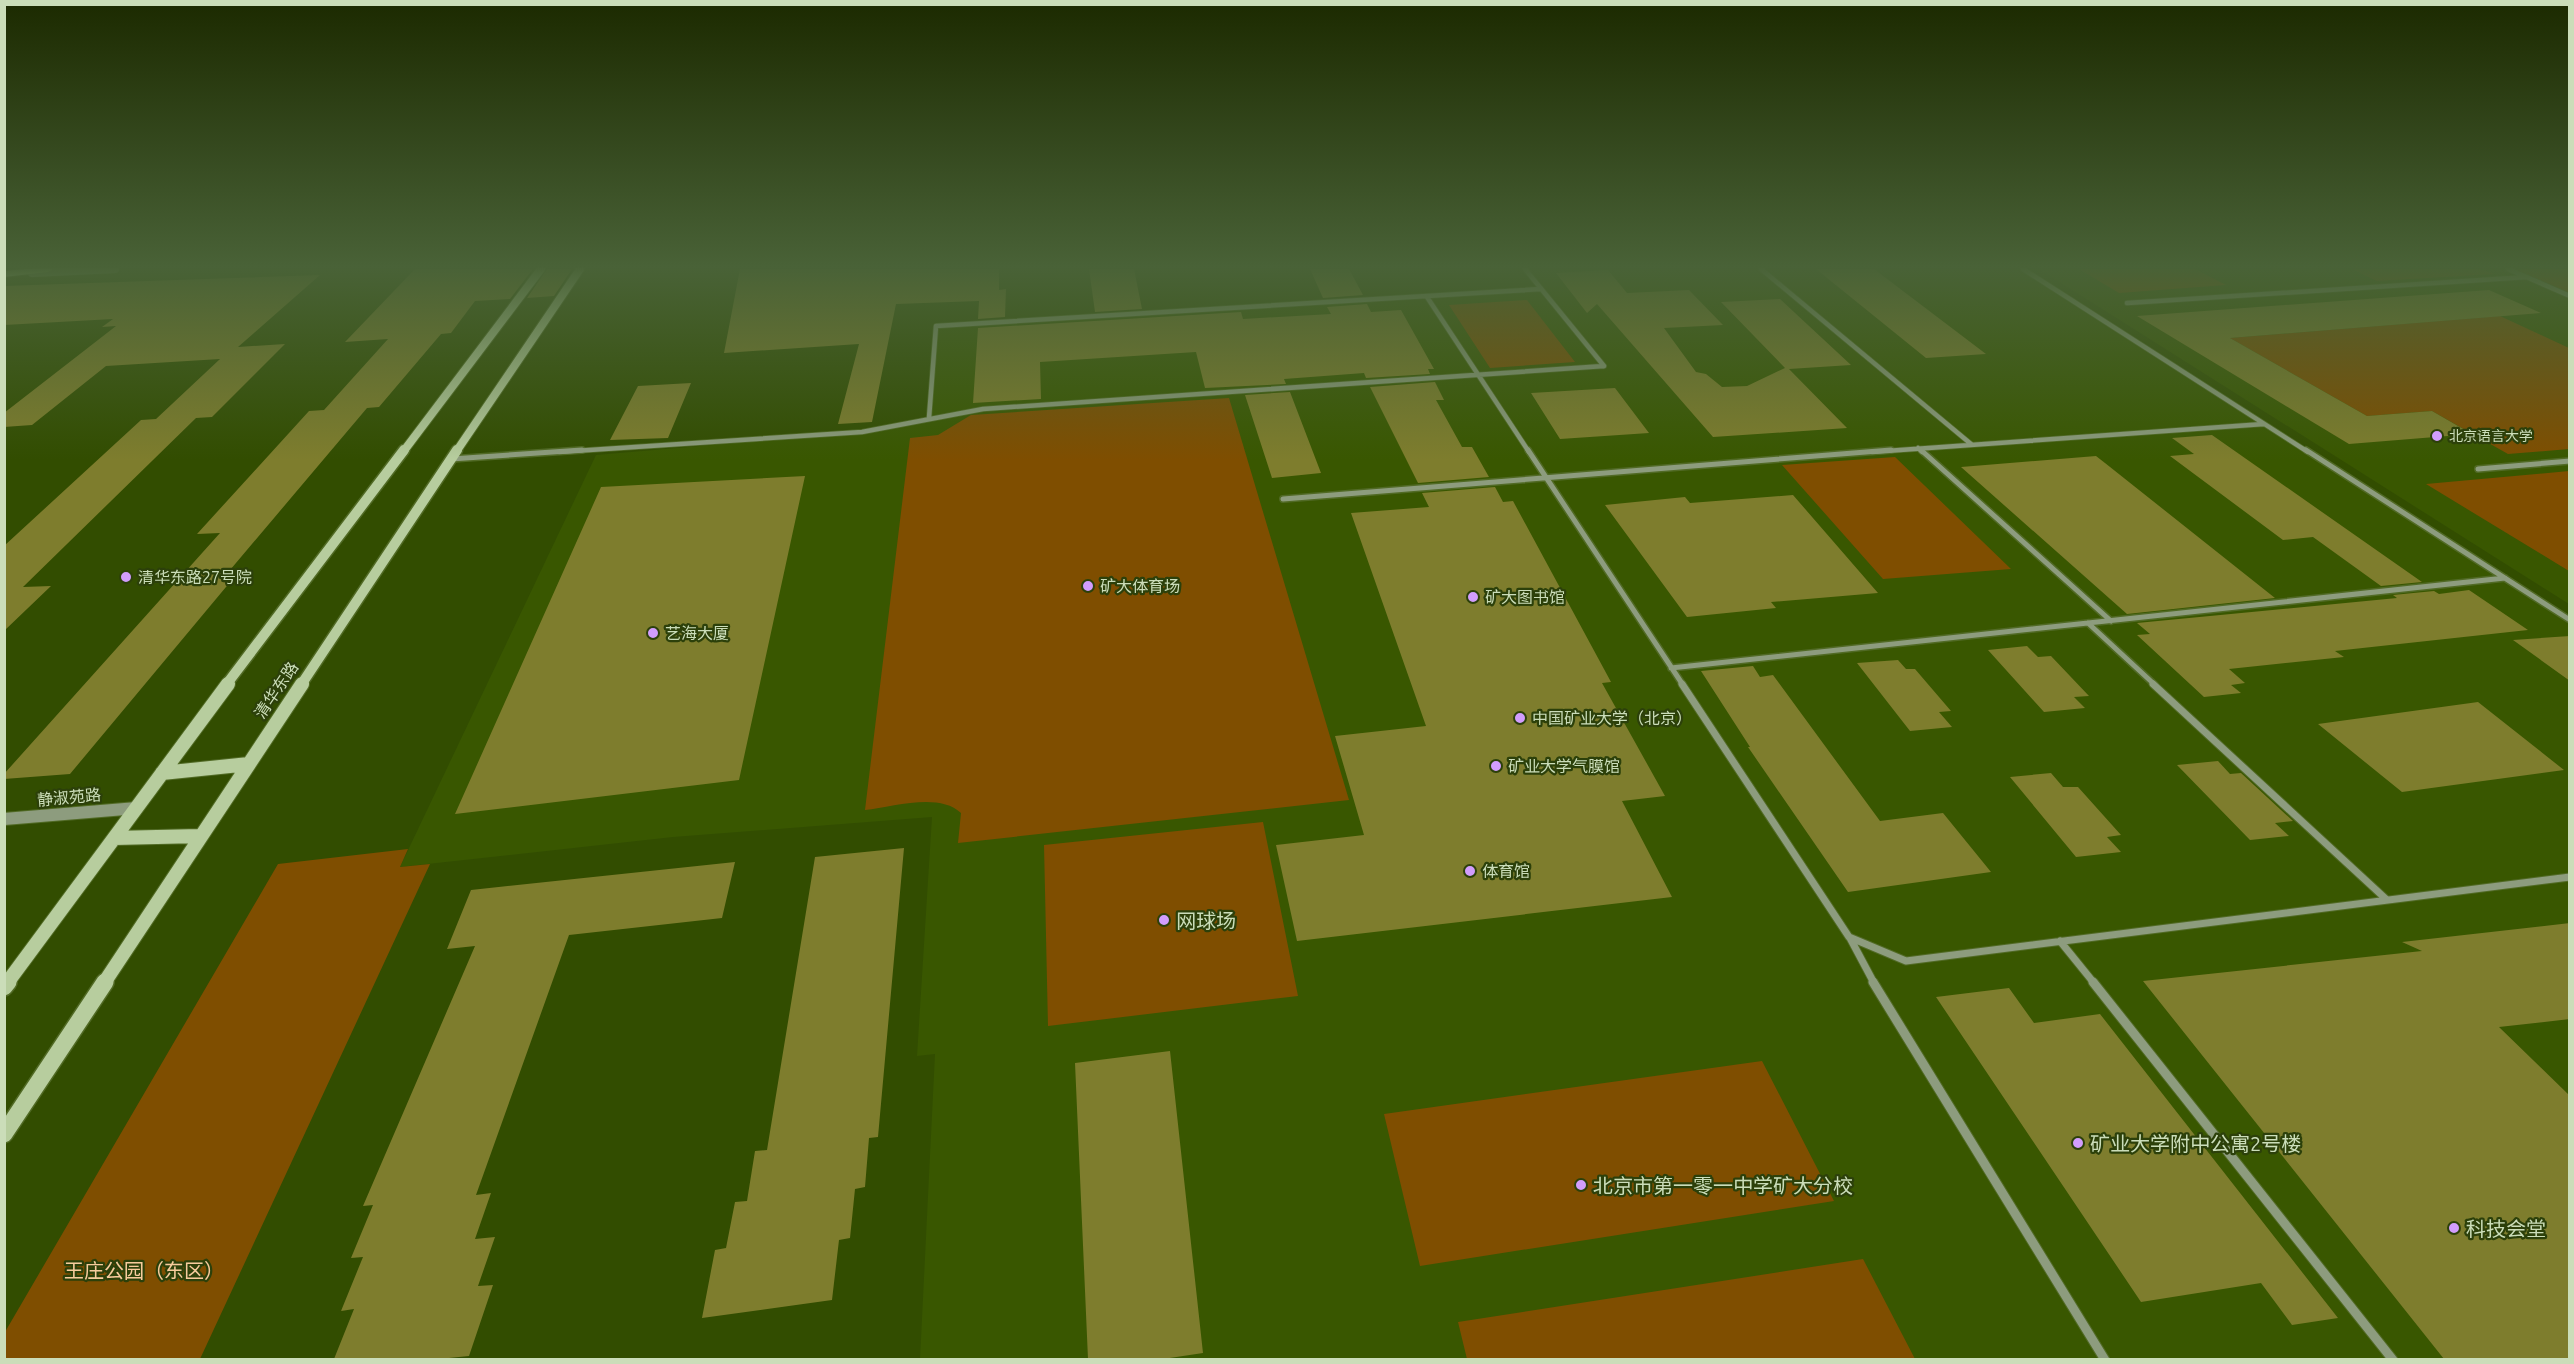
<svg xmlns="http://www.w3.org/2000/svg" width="2574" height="1364" font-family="Ubuntu,'Noto Sans SC',sans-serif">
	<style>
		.built { fill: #395700 }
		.green { fill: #7f4e00 }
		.building { fill: #7e7d2d }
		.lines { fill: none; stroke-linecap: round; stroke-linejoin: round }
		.minor-far3-casing { stroke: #516a25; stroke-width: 6 }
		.minor-far2-casing { stroke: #516a25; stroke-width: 8 }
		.minor-far1-casing { stroke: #516a25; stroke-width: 9 }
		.minor-casing { stroke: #516a25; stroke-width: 11 }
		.tertiary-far1-casing { stroke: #516a25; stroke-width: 9 }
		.tertiary-casing { stroke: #516a25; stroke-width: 14 }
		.secondary-far3-casing { stroke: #516a25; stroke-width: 10 }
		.secondary-far2-casing { stroke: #516a25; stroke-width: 13 }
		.secondary-far1-casing { stroke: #516a25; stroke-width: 16 }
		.secondary-casing { stroke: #516a25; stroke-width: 20 }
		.primary-casing { stroke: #516a25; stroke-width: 2 }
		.minor-far3 { stroke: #8d9c7e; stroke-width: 4.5 }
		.minor-far2 { stroke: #8d9c7e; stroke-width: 5 }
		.minor-far1 { stroke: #8d9c7e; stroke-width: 7 }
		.minor { stroke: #8d9c7e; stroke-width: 9 }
		.tertiary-far1 { stroke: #8d9c7e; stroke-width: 8 }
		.tertiary { stroke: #8d9c7e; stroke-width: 12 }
		.secondary-far3 { stroke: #b7cd9e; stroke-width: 8 }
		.secondary-far2 { stroke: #b7cd9e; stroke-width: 10 }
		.secondary-far1 { stroke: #b7cd9e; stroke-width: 14 }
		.secondary { stroke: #b7cd9e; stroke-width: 17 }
		.primary { fill: #d6f4b6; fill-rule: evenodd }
		.poi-dot { fill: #d29dfd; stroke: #2c400a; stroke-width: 2 }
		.labels { text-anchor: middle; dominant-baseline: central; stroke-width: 4.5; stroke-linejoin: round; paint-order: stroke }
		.far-poi-label { font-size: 14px; fill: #cbddb9; stroke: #2c400a; text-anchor: start }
		.poi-label { font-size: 16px; fill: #cbddb9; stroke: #2c400a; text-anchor: start }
		.street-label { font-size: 16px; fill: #cbddb9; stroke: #2c400a }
		.near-poi-label { font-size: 20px; fill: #cbddb9; stroke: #2c400a; text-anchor: start }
		.near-park-label { font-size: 20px; fill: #f7cb9c; stroke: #2c400a }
	</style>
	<rect width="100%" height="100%" fill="#324d00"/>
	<path class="built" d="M1525 269H2024L2569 619V1359H920L935 1054 917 1056 932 817 673 837 400 867 596 455 862 432 929 418 936 326 1541 289Z
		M2039 269H2569V604Z"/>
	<path class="green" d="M2079 269H2195L2226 285 2119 293Z
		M2352 269H2481L2494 274 2377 281Z
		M2508 269H2569V296Z
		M1527 300 1575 362 1490 368 1449 305Z
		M2500 316 2569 348V449L2508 454 2432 411 2367 416 2230 338Z
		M1229 398 1349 800 958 843 961 813C939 792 893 807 865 810L910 438 938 435 971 415Z
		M1895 457 2011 569 1883 579 1782 465Z
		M2569 471V571L2426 484Z
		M1263 822 1298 996 1048 1026 1044 845Z
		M408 849 400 867 430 864 200 1359H5V1332L278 864Z
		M1762 1061 1834 1201 1420 1266 1384 1114Z
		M1863 1259 1915 1359H1467L1458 1322Z"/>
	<path class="building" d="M415 269H533L510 299 475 301 451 333 441 334 379 407 367 408 225 576 236 575 70 774 4 779V774L220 533 197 534 309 411 324 410 388 339 345 342Z
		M547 269H572L554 296 527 298Z
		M740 269H999V290L1006 289 1005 317 978 319 979 301 896 304 872 422 838 424 859 344 724 353Z
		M1089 269H1134L1142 309 1095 312Z
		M1310 269H1349L1363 295 1323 298Z
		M1816 269H1874L1986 354 1926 358Z
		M1608 270 1627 293 1689 290 1723 325 1664 328 1696 372 1706 374 1722 387 1747 386 1785 368 1721 302 1780 299 1851 365 1789 369 1847 428 1713 437 1597 304 1587 313 1556 273Z
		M320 275 238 347 285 344 212 417 196 418 23 587 51 586 4 631V546L141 420 156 419 220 359 106 366 32 425 4 427V413L116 326 102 327 113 319 4 325V286Z
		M2489 290 2541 313 2230 338 2367 416 2432 411 2472 434 2349 444 2137 316Z
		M1367 304 1371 312 1401 310 1434 369H1428L1430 374 1366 378 1364 373 1284 379 1286 384 1205 388 1196 352 1040 362 1041 399 973 403 978 328 1241 312 1243 319 1331 314 1327 307Z
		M1435 382 1444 400H1436L1462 447H1472L1489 477 1418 483 1370 387Z
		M691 383 668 438 610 440 638 386Z
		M1615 388 1649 433 1560 439 1531 393Z
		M1290 392 1321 473 1272 478 1245 395Z
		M2212 435 2422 582 2381 586 2313 537 2283 540 2170 456 2194 454 2172 438Z
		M2096 456 2105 463 2275 598 2127 614 1961 467Z
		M805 476 739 780 455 814 601 487Z
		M1495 487 1503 502 1513 501 1611 682 1602 683 1665 796 1622 801 1672 897 1297 941 1276 845 1364 835 1335 736 1426 726 1351 513 1429 507 1422 493Z
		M1793 495 1878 593 1771 602 1776 608 1687 617 1605 505 1685 497 1690 503Z
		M2469 590 2528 630 2335 651 2344 657 2229 669 2245 683 2231 685 2241 693 2204 697 2137 635 2150 634 2137 623 2397 598 2393 595 2434 591 2439 594Z
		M2570 636V681L2513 640Z
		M2027 646 2038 657 2051 656 2089 696 2074 697 2085 708 2044 712 1988 650Z
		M1898 660 1906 669H1915L1951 711 1939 712 1952 727 1910 731 1857 663Z
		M1753 666 1760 677 1773 675 1880 821 1943 813 1991 872 1848 892 1748 747H1750L1701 671Z
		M2478 702 2564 770 2402 792 2318 724Z
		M2218 761 2230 774 2241 773 2293 821 2275 823 2289 836 2250 840 2177 765Z
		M2051 773 2063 787H2078L2121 835 2107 837 2121 852 2076 857 2010 777Z
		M904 848 878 1137 869 1138 865 1187 855 1189 850 1238 839 1240 832 1300 702 1318 715 1250 726 1248 735 1202 747 1201 755 1151 767 1150 815 857Z
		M735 862 722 918 569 935 476 1195 491 1193 475 1239 495 1237 478 1286 493 1285 469 1356 439 1359H334L354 1309 341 1311 363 1257 351 1258 373 1205 363 1206 475 946 447 949 471 890Z
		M2570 923V1019L2499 1027 2570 1096V1359H2444L2143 981 2422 951 2402 942Z
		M2009 988 2034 1023 2100 1014 2338 1318 2292 1325 2261 1283 2141 1302 1936 997Z
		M1170 1051 1203 1353 1163 1359H1088L1075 1063Z"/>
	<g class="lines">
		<defs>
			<path id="minor-far3" d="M1525 269 1604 366
				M1761 269 1971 444
				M2023 269 2308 452
				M2508 269 2570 296
				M1427 297 1529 452
				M2127 303 2527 277
				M929 418 936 326 1541 289
				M1918 448 1922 452
				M559 452 862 432 983 409 1604 366
				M1872 452 2264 424"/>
			<path id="minor-far2" d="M1528 450 1683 685
				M1921 450 2111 621
				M2306 450 2570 620
				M451 459 582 450
				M2478 469 2570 461
				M1283 499 1891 450
				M2088 623 2155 685
				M1671 668 2505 578"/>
			<path id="minor-far1" d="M1682 684 1849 937 1906 961 2570 877
				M2153 684 2387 900
				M1850 938 1874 983
				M2060 941 2094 983"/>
			<path id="minor" d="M1873 982 2105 1360
				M2093 982 2393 1360"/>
			<path id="tertiary-far1" d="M32 273 115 269"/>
			<path id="tertiary" d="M4 819 137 808"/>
			<path id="secondary-far3" d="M403 452 541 269
				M456 452 580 269"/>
			<path id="secondary-far2" d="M226 685 404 450
				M301 685 457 450"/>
			<path id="secondary-far1" d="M162 773 249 764
				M114 838 200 836
				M7 983 228 684
				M104 983 302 684"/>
			<path id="secondary" d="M4 987 8 982
				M4 1134 105 982"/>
			<path id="primary" d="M26 269H53L48 272 4 277V271Z"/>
		</defs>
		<use href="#minor-far3" class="minor-far3-casing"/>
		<use href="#minor-far2" class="minor-far2-casing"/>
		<use href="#minor-far1" class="minor-far1-casing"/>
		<use href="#minor" class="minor-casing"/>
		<use href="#tertiary-far1" class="tertiary-far1-casing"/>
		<use href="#tertiary" class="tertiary-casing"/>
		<use href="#secondary-far3" class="secondary-far3-casing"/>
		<use href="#secondary-far2" class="secondary-far2-casing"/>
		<use href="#secondary-far1" class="secondary-far1-casing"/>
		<use href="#secondary" class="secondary-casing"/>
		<use href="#primary" class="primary-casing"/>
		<use href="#minor-far3" class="minor-far3"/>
		<use href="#minor-far2" class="minor-far2"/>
		<use href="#minor-far1" class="minor-far1"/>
		<use href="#minor" class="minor"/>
		<use href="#tertiary-far1" class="tertiary-far1"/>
		<use href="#tertiary" class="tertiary"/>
		<use href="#secondary-far3" class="secondary-far3"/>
		<use href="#secondary-far2" class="secondary-far2"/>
		<use href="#secondary-far1" class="secondary-far1"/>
		<use href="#secondary" class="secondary"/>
		<use href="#primary" class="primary"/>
	</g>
	<linearGradient id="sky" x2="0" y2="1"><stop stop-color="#1c2a00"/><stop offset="0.58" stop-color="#496237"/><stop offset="1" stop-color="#496237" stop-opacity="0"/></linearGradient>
	<rect width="2574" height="460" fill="url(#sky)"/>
	<g class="poi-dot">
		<circle cx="2437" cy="436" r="6"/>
		<circle cx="126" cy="577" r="6"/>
		<circle cx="1088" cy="586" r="6"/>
		<circle cx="1473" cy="597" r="6"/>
		<circle cx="653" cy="633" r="6"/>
		<circle cx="1520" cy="718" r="6"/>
		<circle cx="1496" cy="766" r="6"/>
		<circle cx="1470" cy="871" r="6"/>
		<circle cx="1164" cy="920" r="6"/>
		<circle cx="2078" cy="1143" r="6"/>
		<circle cx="1581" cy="1185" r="6"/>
		<circle cx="2454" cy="1228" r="6"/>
	</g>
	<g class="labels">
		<g class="far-poi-label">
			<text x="2449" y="436">北京语言大学</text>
		</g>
		<g class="poi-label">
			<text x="138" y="577">清华东路27号院</text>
			<text x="1100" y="586">矿大体育场</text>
			<text x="1485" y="597">矿大图书馆</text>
			<text x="665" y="633">艺海大厦</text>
			<text x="1532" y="718">中国矿业大学（北京）</text>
			<text x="1508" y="766">矿业大学气膜馆</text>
			<text x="1482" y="871">体育馆</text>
		</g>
		<g class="street-label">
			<text transform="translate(276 690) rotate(-56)">清华东路</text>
			<text transform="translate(69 797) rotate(-5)">静淑苑路</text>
		</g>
		<g class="near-poi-label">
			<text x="1176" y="920">网球场</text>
			<text x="2090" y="1143">矿业大学附中公寓2号楼</text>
			<text x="1593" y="1185">北京市第一零一中学矿大分校</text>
			<text x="2466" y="1228">科技会堂</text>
		</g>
		<g class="near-park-label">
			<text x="144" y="1270">王庄公园（东区）</text>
		</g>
	</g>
	<rect width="2574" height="1364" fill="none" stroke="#cbddb9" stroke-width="12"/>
</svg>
